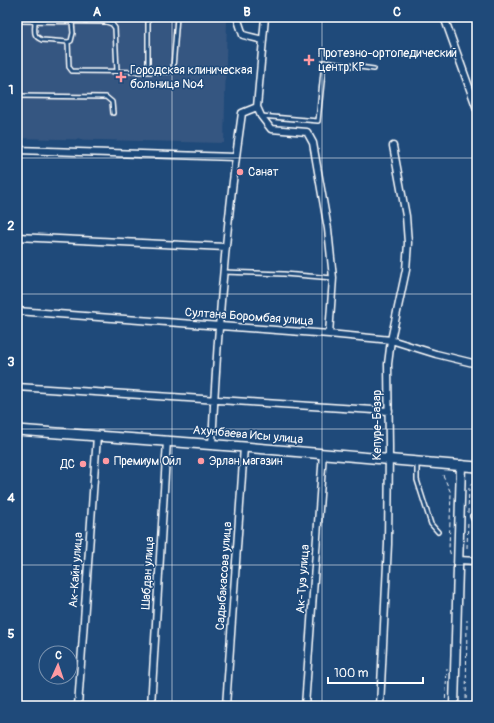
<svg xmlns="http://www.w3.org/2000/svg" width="494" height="723" font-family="Pangolin,sans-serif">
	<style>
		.built { fill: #365681 }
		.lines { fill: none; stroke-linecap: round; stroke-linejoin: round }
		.lane-casing { stroke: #fff; stroke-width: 6 }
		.street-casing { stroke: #fff; stroke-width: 9 }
		.secondary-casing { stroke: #fff; stroke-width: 11 }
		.primary-casing { stroke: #fff; stroke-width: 12 }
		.path { stroke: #fff; stroke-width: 1; stroke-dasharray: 4 3; stroke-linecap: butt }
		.lane { stroke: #1f4a7a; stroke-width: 3 }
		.street { stroke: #1f4a7a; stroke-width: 6 }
		.secondary { stroke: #1f4a7a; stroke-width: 8 }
		.primary { stroke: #1f4a7a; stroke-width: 9 }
		.grid { fill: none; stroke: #fff; stroke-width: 1; stroke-opacity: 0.55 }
		.poi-dot { fill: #ff9aa2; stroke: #1f4a7a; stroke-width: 1.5 }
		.labels { text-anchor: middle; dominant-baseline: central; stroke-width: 3; stroke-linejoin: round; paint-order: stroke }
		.poi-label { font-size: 12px; fill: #fff; stroke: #1f4a7a; text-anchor: start }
		.street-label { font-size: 12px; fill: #fff; stroke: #1f4a7a }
		.neatline { fill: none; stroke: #fff; stroke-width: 1.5 }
		.grid-label { font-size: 13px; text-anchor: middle; font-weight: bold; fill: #fff }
	</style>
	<rect width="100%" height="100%" fill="#1f4a7a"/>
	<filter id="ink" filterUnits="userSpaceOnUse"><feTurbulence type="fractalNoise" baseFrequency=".025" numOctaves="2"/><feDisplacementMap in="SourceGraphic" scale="8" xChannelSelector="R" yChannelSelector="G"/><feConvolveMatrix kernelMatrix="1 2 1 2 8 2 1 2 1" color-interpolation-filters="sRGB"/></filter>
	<g filter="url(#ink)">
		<path class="built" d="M17 17H227L224 143 17 138Z"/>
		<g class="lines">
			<defs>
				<path id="lane" d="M17 21 106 22 112 24 115 28 117 71
					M35 21C35 30 32 36 42 40L68 42 71 41 73 33 72 22
					M68 42 69 67 72 71 167 72 172 71 173 68 177 17
					M148 72V17
					M17 96 106 97 112 102 113 113
					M261 116 318 121 324 62 374 69
					M223 272 284 274 333 278
					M417 463V480L431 524 438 532
					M472 516 477 528"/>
				<path id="street" d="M237 17 243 35 263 40 265 17
					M444 17 477 109
					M257 107 261 116 271 129 307 132 313 143 328 229 333 278 329 334
					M17 150 235 157
					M17 237 225 247
					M17 311 329 334 391 340 436 354 477 364
					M17 387 389 411
					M212 445C217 334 226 223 242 113L257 107 263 40
					M458 560 477 561
					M78 706 97 436
					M151 706 167 441
					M226 706 244 447
					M305 706 323 453
					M380 706 388 544 389 448 388 364 391 340 406 270 408 243 406 216 393 146"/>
				<path id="secondary" d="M454 706 461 465"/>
				<path id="primary" d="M17 430 244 447 477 467"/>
			</defs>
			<use href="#lane" class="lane-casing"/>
			<use href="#street" class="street-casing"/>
			<use href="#secondary" class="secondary-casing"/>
			<use href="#primary" class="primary-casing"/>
			<path class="path" d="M443 475 451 493 449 549 451 556
				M468 513 469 487 477 478
				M467 548 468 520
				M445 706 447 669
				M466 706 467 620"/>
			<use href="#lane" class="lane"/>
			<use href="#street" class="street"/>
			<use href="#secondary" class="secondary"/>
			<use href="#primary" class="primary"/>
		</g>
	</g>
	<path class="grid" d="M172 17V706M322 17V706M17 158H477M17 294H477M17 429H477M17 565H477"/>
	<g class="poi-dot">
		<path d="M307 54h4v4h4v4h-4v4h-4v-4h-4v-4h4z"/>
		<path d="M119 71h4v4h4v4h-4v4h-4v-4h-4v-4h4z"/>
		<circle cx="240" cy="172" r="4"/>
		<circle cx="106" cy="461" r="4"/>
		<circle cx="201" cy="461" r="4"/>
		<circle cx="83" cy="464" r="4"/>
	</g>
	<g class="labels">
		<g class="poi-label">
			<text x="318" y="53">Протезно-ортопедический<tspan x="318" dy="14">центр КР</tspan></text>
			<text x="130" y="70">Городская клиническая<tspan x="130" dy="14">больница №4</tspan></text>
			<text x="248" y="172">Санат</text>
			<text x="114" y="461">Премиум Ойл</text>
			<text x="209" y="461">Эрлан магазин</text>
			<text x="75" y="464" text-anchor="end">ДС</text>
		</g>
		<g class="street-label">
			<text transform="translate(249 317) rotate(4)">Султана Боромбая улица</text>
			<text transform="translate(377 425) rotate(-90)">Кепуре-Базар</text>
			<text transform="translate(248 435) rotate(5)">Ахунбаева Исы улица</text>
			<text transform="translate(76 570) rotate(-86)">Ак-Кайн улица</text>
			<text transform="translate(148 573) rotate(-87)">Шабдан улица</text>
			<text transform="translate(224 576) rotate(-86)">Садыбакасова улица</text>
			<text transform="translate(303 579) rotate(-86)">Ак-Туз улица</text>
		</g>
	</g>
	<rect width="494" height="723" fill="none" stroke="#1f4a7a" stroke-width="44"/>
	<g transform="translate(58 665) rotate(3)"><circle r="19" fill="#1f4a7a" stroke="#7992af"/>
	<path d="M0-3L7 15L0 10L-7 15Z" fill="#ff9aa2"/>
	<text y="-6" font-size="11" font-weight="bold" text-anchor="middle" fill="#ffffff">С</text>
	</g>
	<path d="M328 677v6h95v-6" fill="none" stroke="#ffffff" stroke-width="2"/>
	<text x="334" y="677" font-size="12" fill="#ffffff" stroke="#1f4a7a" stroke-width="3" paint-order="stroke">100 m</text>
	<rect x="22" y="22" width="450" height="679" class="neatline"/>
	<g class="grid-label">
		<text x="97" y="16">A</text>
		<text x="247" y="16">B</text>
		<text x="397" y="16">C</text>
		<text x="11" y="94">1</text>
		<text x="11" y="230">2</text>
		<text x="11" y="366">3</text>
		<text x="11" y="502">4</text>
		<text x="11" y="638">5</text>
	</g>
</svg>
